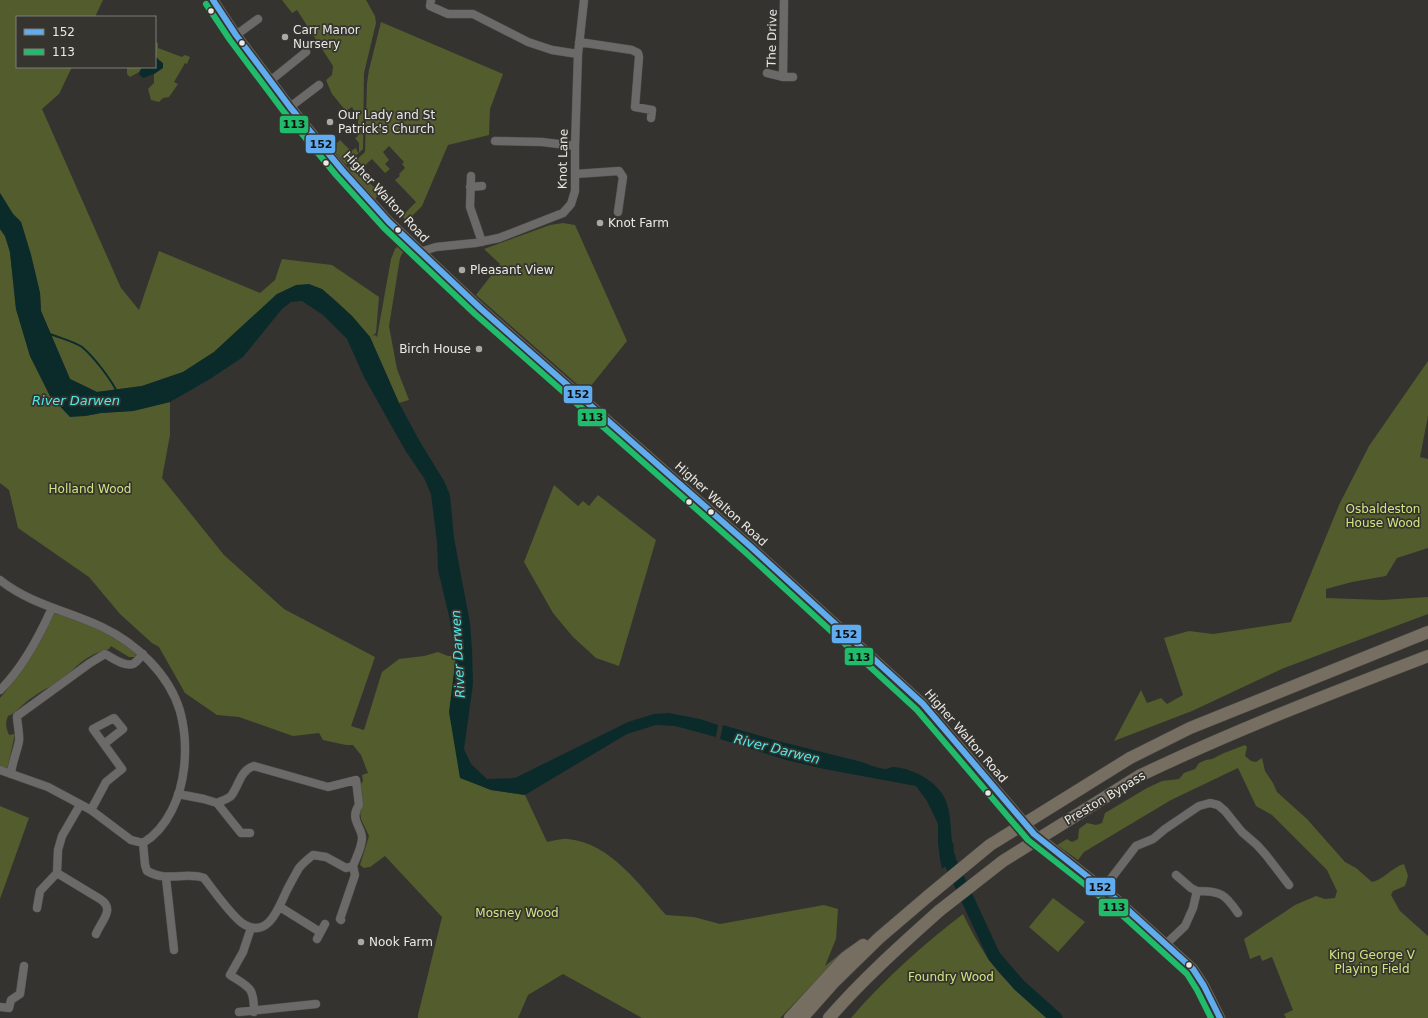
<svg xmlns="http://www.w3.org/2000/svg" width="1428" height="1018" font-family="'DejaVu Sans',sans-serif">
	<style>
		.green { fill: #535c2c }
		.water { fill: #0b2b2b }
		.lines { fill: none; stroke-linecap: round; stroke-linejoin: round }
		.stream { stroke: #0b2b2b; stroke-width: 2 }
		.river { stroke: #0b2b2b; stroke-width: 13 }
		.minor-casing { stroke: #52504e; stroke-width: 9 }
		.major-casing { stroke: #52504e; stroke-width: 11 }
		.highway-casing { stroke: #52504e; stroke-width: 13 }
		.minor { stroke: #6c6a69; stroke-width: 8 }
		.major { stroke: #726d64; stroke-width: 10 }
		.highway { stroke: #766e60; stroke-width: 12 }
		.highway-bridge-casing { stroke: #52504e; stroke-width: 13; stroke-linecap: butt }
		.highway-bridge { stroke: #766e60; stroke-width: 12 }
		.bus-1-casing { stroke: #36342f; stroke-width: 9 }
		.bus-2-casing { stroke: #36342f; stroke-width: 9 }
		.bus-1 { stroke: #60acee; stroke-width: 6 }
		.bus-2 { stroke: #20bc6c; stroke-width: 6 }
		.bus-dot { fill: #eae9e6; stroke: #36342f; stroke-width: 1.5 }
		.poi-dot { fill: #aba9a6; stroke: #36342f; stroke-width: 1.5 }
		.labels { text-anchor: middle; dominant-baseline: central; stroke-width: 3.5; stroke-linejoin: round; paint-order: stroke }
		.poi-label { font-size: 12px; fill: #eae9e6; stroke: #36342f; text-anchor: start }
		.street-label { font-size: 12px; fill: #eae9e6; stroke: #36342f }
		.park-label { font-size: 12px; fill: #d1e480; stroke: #36342f }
		.water-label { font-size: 13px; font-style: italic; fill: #4feaea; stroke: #36342f }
		.line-badge { stroke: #36342f; stroke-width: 1.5 }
		.pale-badge-label { font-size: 11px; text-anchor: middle; font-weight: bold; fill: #111 }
	</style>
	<rect width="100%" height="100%" fill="#353330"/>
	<path class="green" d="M0 0H103L95 17H17V67H72L59 94 42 109 121 288 139 310 159 251 260 293 275 280 282 259 332 265 379 297 376 333 372 336 375 335 377 337 391 259 395 249 399 245 404 250 400 258 389 326 397 369 409 400 399 403 370 337 352 316 335 300 322 289 277 294 214 352 183 372 142 386 97 392 70 379 41 311 40 293 31 255 21 222 13 214 0 193Z
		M282 0H366L375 16 376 23 364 73 363 149 346 165 331 148 340 140 351 151 356 148 358 153 359 152V143L355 138 358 136V118L352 107 346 111 332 94 326 80 332 75 333 66 297 10 292 13Z
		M381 22 503 74 490 109 489 135 448 145 422 206 407 221 402 216 416 202 395 180 400 176 399 174 405 168 402 164 404 162 389 146 383 152 389 160 385 164 390 169 385 173 372 159 360 170 363 175 362 176 375 188 374 190 376 192 378 191 381 192 375 199 347 168 365 152 367 83 369 70Z
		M155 42 158 43V48L182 57 185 55 190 57 187 64 185 63 184 65 174 82 178 84 169 97 163 98 159 102 151 100 148 89 154 83V74L162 68 158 58 155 57Z
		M127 67H142L139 72 130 77 127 74Z
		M563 223 575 225 627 341 586 392 476 295 500 264 484 249 550 225Z
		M0 229 5 236 10 252 16 309 30 356 50 396 85 416 101 413 133 411 170 402V435L162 478 224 555 284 609 375 657 351 726 364 730 382 672 399 659 424 656 438 652 448 656H456C451 696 454 737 460 777L491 790 525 795 547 842C554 841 562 838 568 839 611 843 640 886 666 915L694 917 720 924 824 905 838 909 836 939 825 966 851 945 780 1018H642L563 974 528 995 518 1018H418V1015L442 917 385 856 370 867 364 868 360 865 369 836 361 819 360 811 362 799 360 785 363 781 362 775 368 773 361 755 353 745H346L323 740 319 733 293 736 239 717 217 715 185 693 159 647 152 643 120 614 89 577 18 528 9 490 0 483Z
		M1428 361V416L1420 457 1428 459V548L1397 558 1386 576 1352 582 1326 589V598L1382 600 1428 597V614L1284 668 1192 711 1114 741 1141 690 1147 703 1161 698 1167 704 1183 695 1164 638 1189 631 1213 634 1291 622 1339 505 1369 446Z
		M554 485 578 506 583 501 589 506 598 495 656 540 619 666 596 658 573 637 553 613 524 562Z
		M54 614C73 614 121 640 137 652L135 657H129L111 646 109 649C87 654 74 667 60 684 49 685 35 695 26 702 20 707 16 713 8 716 5 723 6 728 9 735L15 734 7 770 0 767V698L9 687 49 619Z
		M1245 745 1247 747 1245 756 1251 761 1256 762 1262 758 1265 771 1273 783 1277 792 1307 819 1345 862 1356 868 1372 882C1385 879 1392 867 1404 864L1408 876 1405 886 1393 891 1391 895 1400 911 1428 936V1018H1286L1284 1014 1293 1010 1272 957 1262 961 1260 955 1250 959 1244 939 1295 905 1316 896 1325 899 1335 898 1337 891 1327 870 1272 815 1256 806 1238 768 1171 800 1084 852 1078 860 1057 845 1067 839 1072 842 1078 839 1079 829 1087 823 1096 825 1102 823 1105 813 1147 788 1162 781 1179 779 1184 773 1195 769 1199 763 1206 760 1212 759 1224 753Z
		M0 806 29 818 0 899Z
		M1053 898 1085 922 1058 952 1029 927Z
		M963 914C970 929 978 943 987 957 1003 981 1027 999 1048 1018H851C884 979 923 945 963 914Z"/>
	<path class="water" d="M155 57 163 63V68L154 74 143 78 139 74 142 67H155Z
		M0 193 13 214 21 222 31 255 40 293 41 311 70 379 97 392 142 386 183 372 214 352 277 294 296 285 309 284 322 289 352 316 370 337 399 403 419 440 444 481 450 495 454 538 470 623 472 650 473 684 464 749 471 764 487 779 515 778 628 722 654 714 669 713 700 719 718 725 716 737 675 726 656 725 627 734 525 795 491 790 460 778 449 712 456 656 449 616 438 570 437 542 431 494 424 478 405 450 364 377 347 339 323 315 302 301 291 302 282 309 243 357 210 379 170 402 133 411 101 413 85 416 70 417 50 396 30 356 16 309 10 252 5 236 0 229Z
		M723 725 778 741 862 762C869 765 877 768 885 769 888 769 891 767 894 767 915 769 941 783 947 804 953 822 949 841 956 858L942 869 940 859 938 843V824L927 801 916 786 824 769 786 760 720 739Z"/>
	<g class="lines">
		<path class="stream" d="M50 334C60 338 73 341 82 347 93 356 111 379 117 392"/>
		<path class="river" d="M947 846V855L994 956 1019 985 1056 1018"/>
		<defs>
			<path id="minor" d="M431 0 430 6 448 14H473L528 42 552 50 578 54
				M236 35 258 19
				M579 42 632 50 638 53 639 57 635 107 652 110 651 118
				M767 73 783 77H793
				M783 77 784 0
				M270 81 306 52
				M290 107 319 85
				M495 141 542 142 575 146
				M575 174 619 171 623 177 618 212
				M471 176 470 207 482 242
				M470 187 482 186
				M420 252 436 247 475 243 499 238 563 213 571 204 575 191V146L578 54 584 0
				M0 580C30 604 68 611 102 627 136 643 169 674 180 711 185 729 186 750 184 768 181 796 168 828 143 843L131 840 91 810 48 787 0 770
				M0 690C23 668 39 637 52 608
				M11 774C12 762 17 752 19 741 20 736 17 722 17 716L90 663 105 654C113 658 124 667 133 664 137 662 140 657 143 654
				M178 794 204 799 217 803C221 801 228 799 231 796 239 786 240 770 254 766L328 787 356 780 359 805C349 819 362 827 362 838 362 847 356 858 353 866
				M217 803 241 833H250
				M80 805 62 836 58 850 57 873 100 899C116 909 101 921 96 934
				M91 810 106 782 122 769 93 729 114 718 123 729 104 744
				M143 843 145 865 147 871C168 883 184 871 204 878 214 891 230 914 242 923 267 940 278 910 286 892 290 884 295 875 299 868 303 863 308 859 313 855L326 857 346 868 353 866
				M1176 875 1191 888 1197 891
				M166 878 174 950
				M1103 889 1136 846 1153 839 1165 829 1199 806 1210 803 1218 805 1225 811 1242 832 1257 845 1266 855 1289 885
				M280 907 320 932
				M37 908 40 891 57 873
				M341 920 340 919 355 875 353 866
				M251 928 243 952 230 975C250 988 254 987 254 1012
				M317 939 325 924
				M1166 944 1185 926 1193 908 1197 891C1221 891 1225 894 1238 913
				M0 1007 9 1008 11 1000 20 994 24 966
				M239 1012 316 1004"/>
			<path id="major" d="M213 0 236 35 290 107 342 170 389 222 480 308 750 546 923 704 1034 834 1117 900 1193 969 1204 986 1220 1018"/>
			<path id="highway" d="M1130 758 1190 728 1428 632
				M1139 776C1233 731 1331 693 1428 656
				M790 1018 845 958 863 945
				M802 1018 834 982 879 938 927 897
				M829 1018C863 979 901 945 939 911"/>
		</defs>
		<use href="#minor" class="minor-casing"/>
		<use href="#major" class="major-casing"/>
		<use href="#highway" class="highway-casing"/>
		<use href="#minor" class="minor"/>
		<use href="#major" class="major"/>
		<use href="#highway" class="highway"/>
		<defs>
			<path id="highway-bridge" d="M927 897 990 845 1130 758
				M939 911 1003 861 1139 776"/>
		</defs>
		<use href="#highway-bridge" class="highway-bridge-casing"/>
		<use href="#highway-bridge" class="highway-bridge"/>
		<defs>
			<path id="bus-1" d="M213 0 236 35 290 107 342 170 389 222 480 308 750 546 923 704 1034 834 1117 900 1193 969 1204 986 1220 1018"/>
			<path id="bus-2" d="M206 4 230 40 284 112 336 175 384 228 475 314 745 552 917 710 1028 840 1112 906 1187 974 1197 990 1211 1018"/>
		</defs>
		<use href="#bus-1" class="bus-1-casing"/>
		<use href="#bus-2" class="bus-2-casing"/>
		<use href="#bus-1" class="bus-1"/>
		<use href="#bus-2" class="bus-2"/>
	</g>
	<g class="bus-dot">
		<circle cx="211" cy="11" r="3.5"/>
		<circle cx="242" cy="43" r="3.5"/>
		<circle cx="326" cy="163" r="3.5"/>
		<circle cx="398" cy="230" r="3.5"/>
		<circle cx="689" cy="502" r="3.5"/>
		<circle cx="711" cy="512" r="3.5"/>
		<circle cx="988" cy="793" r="3.5"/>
		<circle cx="1189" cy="965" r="3.5"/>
	</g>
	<g class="poi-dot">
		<circle cx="285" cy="37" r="4"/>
		<circle cx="330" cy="122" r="4"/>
		<circle cx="600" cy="223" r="4"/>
		<circle cx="462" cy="270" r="4"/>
		<circle cx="479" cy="349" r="4"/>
		<circle cx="361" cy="942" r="4"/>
	</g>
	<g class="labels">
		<g class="poi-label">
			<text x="293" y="30">Carr Manor<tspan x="293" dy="14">Nursery</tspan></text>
			<text x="338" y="115">Our Lady and St<tspan x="338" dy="14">Patrick's Church</tspan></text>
			<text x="608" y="223">Knot Farm</text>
			<text x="470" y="270">Pleasant View</text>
			<text x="471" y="349" text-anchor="end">Birch House</text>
			<text x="369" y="942">Nook Farm</text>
		</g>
		<g class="street-label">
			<text transform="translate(772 38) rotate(-89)">The Drive</text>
			<text transform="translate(563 159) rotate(-89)">Knot Lane</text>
			<text transform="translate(386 197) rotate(47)">Higher Walton Road</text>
			<text transform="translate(721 504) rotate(42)">Higher Walton Road</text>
			<text transform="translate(966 736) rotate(49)">Higher Walton Road</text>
			<text transform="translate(1105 798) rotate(-31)">Preston Bypass</text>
		</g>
		<g class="park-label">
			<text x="90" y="489">Holland Wood</text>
			<text x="1383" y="509">Osbaldeston<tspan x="1383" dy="14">House Wood</tspan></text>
			<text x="517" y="913">Mosney Wood</text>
			<text x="1372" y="955">King George V<tspan x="1372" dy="14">Playing Field</tspan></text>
			<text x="951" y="977">Foundry Wood</text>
		</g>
		<g class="water-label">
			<text x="76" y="400">River Darwen</text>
			<text transform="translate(458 654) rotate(-93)">River Darwen</text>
			<text transform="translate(777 749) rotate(14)">River Darwen</text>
		</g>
	</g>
	<g class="line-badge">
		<rect x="279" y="115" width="30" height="19" rx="4" fill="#20bc6c"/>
		<rect x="305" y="134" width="31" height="20" rx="4" fill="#60acee"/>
		<rect x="563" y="385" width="30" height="19" rx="4" fill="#60acee"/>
		<rect x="577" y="408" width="30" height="19" rx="4" fill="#20bc6c"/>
		<rect x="831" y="624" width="31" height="20" rx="4" fill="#60acee"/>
		<rect x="844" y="647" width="30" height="19" rx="4" fill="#20bc6c"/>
		<rect x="1085" y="877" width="31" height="19" rx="4" fill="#60acee"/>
		<rect x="1098" y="898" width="31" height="19" rx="4" fill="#20bc6c"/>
	</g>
	<g class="pale-badge-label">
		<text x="294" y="128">113</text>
		<text x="321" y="148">152</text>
		<text x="578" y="398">152</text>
		<text x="592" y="421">113</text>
		<text x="846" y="638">152</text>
		<text x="859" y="661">113</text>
		<text x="1100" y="891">152</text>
		<text x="1114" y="911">113</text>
	</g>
	<rect x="16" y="16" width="140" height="52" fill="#36342f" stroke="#7e7c78"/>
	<rect x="24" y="29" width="20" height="6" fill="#60acee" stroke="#7e7c78"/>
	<text x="52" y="36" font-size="12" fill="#eae9e6">152</text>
	<rect x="24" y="49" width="20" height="6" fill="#20bc6c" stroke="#7e7c78"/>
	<text x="52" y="56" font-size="12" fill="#eae9e6">113</text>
</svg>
